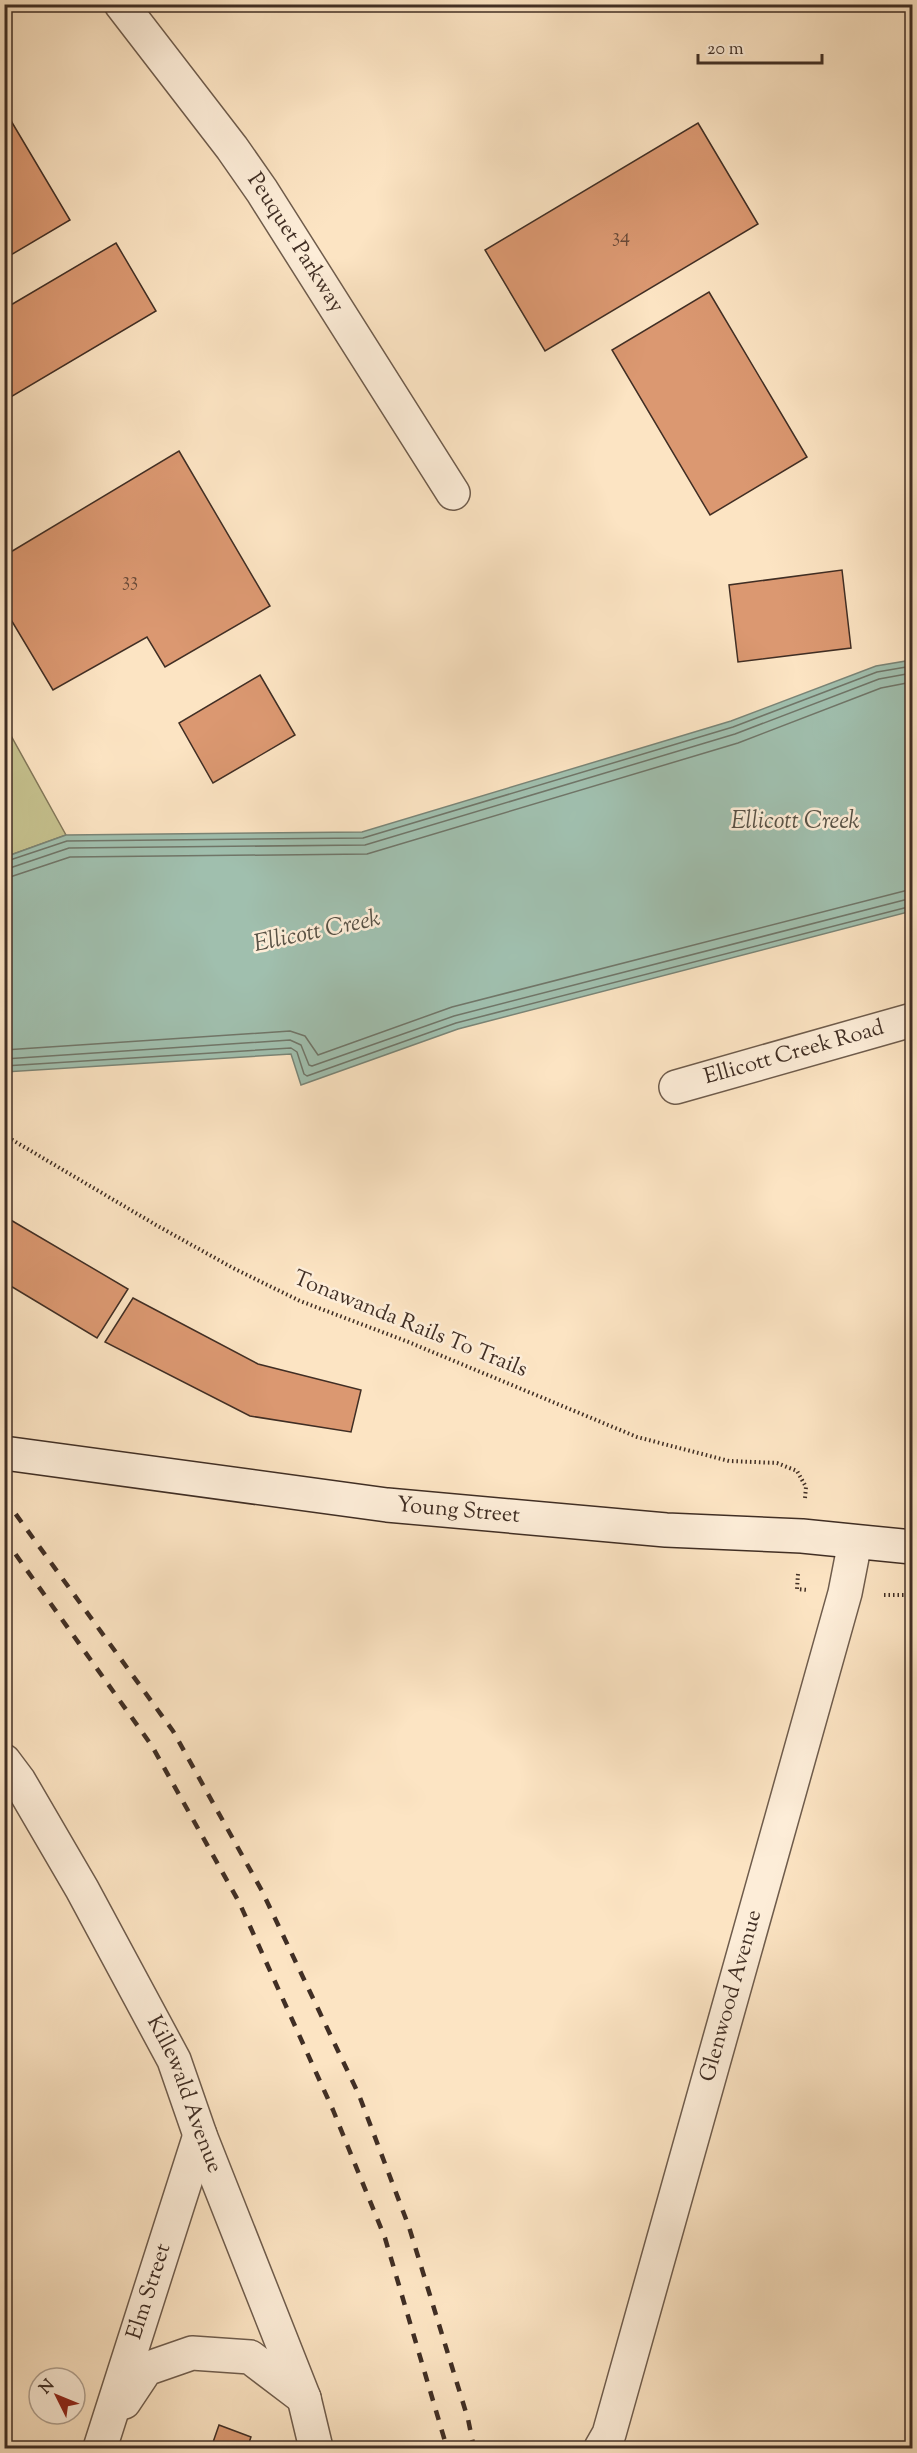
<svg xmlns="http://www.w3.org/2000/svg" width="917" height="2453" font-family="'Sorts Mill Goudy',serif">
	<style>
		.green { fill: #c6c28f; stroke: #83785a; stroke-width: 1.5 }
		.water { fill: #a0bfae; stroke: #7a8577; stroke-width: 1.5 }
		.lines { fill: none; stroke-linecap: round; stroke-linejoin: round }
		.shore { stroke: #707669; stroke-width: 1.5 }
		.building { fill: #db9871; stroke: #402e24; stroke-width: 1.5 }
		.street-casing { stroke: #6f5c4c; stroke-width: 36 }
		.secondary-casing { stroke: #402e24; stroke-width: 36 }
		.path { stroke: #402e24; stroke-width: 4; stroke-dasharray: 1.5 3; stroke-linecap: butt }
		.street { stroke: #fdedd8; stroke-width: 33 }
		.secondary { stroke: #fdedd8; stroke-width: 33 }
		.rail { stroke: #402e24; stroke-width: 4.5; stroke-dasharray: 10 10; stroke-linecap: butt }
		.labels { text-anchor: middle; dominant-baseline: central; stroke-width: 5; stroke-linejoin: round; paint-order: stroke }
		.number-label { font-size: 20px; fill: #674837 }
		.street-label { font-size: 22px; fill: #402e24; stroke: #fdedd8 }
		.water-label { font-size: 24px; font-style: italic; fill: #585246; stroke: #fdedd8 }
	</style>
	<rect width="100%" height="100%" fill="#fce4c3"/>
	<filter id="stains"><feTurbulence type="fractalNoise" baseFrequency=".00333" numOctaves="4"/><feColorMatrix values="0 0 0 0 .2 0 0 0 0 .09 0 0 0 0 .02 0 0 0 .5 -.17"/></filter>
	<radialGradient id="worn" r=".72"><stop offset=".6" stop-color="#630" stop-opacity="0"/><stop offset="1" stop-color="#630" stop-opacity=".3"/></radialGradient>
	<path class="green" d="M4 723 66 835 5 857H4Z"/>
	<path class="water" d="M912 660V911L458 1029 301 1085 291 1054 5 1072V857L66 835 362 832 731 721 876 666Z"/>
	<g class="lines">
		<path class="shore" d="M4 862 67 841 363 838 733 727 877 672 912 666
			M4 870 69 848 365 845 735 734 879 679 912 673
			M4 879 70 857 367 854 738 743 881 688 912 682
			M4 1050 290 1031 305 1036 318 1055 452 1007 912 889
			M4 1059 290 1040 301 1045 309 1065 312 1066 454 1016 912 898
			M4 1066 291 1048 297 1052 304 1074 307 1076 456 1023 912 906"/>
	</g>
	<path class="building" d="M4 109 70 220 4 259Z
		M698 123 758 224 545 351 485 250Z
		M116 243 156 311 4 401V309Z
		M709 292 807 457 710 515 612 350Z
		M179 451 270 606 165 667 147 637 53 690 4 608V556Z
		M842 570 851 648 738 662 729 585Z
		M260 675 295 735 213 783 179 723Z
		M9 1219 128 1289 97 1338 4 1282V1227Z
		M133 1298 258 1364 361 1390 351 1432 250 1416 105 1342Z
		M219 2425 251 2437 247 2448H211Z
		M178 2442 196 2448H175Z"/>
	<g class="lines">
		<defs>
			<g id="street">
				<path id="s1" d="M121 4 232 148 262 191 453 493"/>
				<path id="s2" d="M676 1087 912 1020"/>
				<path id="s3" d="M4 1761 19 1781 82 1889 174 2060 200 2135 304 2398 316 2448"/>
				<path d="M124 2402 146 2369 192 2353 250 2357 304 2398"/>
				<path id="s4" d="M100 2448 200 2135"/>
				<path id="s5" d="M601 2448 609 2434 845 1593 855 1542"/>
			</g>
			<g id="secondary">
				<path id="s6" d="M4 1453 387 1505 666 1530 802 1536 912 1547"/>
			</g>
		</defs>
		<use href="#street" class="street-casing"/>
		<use href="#secondary" class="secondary-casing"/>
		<path class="path" d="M4 1135 156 1225 233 1268 300 1301 406 1341 637 1437 729 1461 777 1463 797 1471 806 1487 805 1498
			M798 1574 797 1589 808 1590
			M884 1595H912"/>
		<use href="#street" class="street"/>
		<use href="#secondary" class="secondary"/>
		<path class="rail" d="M4 1498 173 1731 262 1891 359 2095 409 2227 468 2419 474 2448
			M4 1538 152 1746 239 1902 333 2110 385 2238 447 2448"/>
	</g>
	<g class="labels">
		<g class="number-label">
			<text x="621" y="237">34</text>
			<text x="130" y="581">33</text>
		</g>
		<g class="street-label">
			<text stroke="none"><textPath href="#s1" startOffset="296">Peuquet Parkway</textPath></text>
			<text stroke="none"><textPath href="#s2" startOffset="123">Ellicott Creek Road</textPath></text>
			<text transform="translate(410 1325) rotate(22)">Tonawanda Rails To Trails</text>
			<text stroke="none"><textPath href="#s6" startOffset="458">Young Street</textPath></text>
			<text stroke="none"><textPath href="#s5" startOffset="471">Glenwood Avenue</textPath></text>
			<text stroke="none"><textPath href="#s3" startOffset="380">Killewald Avenue</textPath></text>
			<text stroke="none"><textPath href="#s4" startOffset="164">Elm Street</textPath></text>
		</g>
		<g class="water-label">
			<text x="795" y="822">Ellicott Creek</text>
			<text transform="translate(317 932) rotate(-12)">Ellicott Creek</text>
		</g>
	</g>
	<rect width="917" height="2453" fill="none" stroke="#fce4c3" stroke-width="24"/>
	<rect x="6" y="6" width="905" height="2441" fill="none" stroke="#402e24" stroke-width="3"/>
	<rect x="12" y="12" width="893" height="2429" fill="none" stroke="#402e24" stroke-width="1.5"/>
	<g transform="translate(57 2396) rotate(313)"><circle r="28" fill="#fdedd8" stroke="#b1a190" stroke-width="1.5"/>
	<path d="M0-4.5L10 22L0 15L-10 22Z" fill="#8f2418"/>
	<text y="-9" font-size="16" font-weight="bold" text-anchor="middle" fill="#402e24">N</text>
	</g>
	<path d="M698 54v9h124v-9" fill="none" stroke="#402e24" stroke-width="3"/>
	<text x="707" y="54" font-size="18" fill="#402e24" stroke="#fdedd8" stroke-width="4.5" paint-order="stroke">20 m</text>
	<rect width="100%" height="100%" filter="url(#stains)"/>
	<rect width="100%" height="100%" fill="url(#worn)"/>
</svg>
